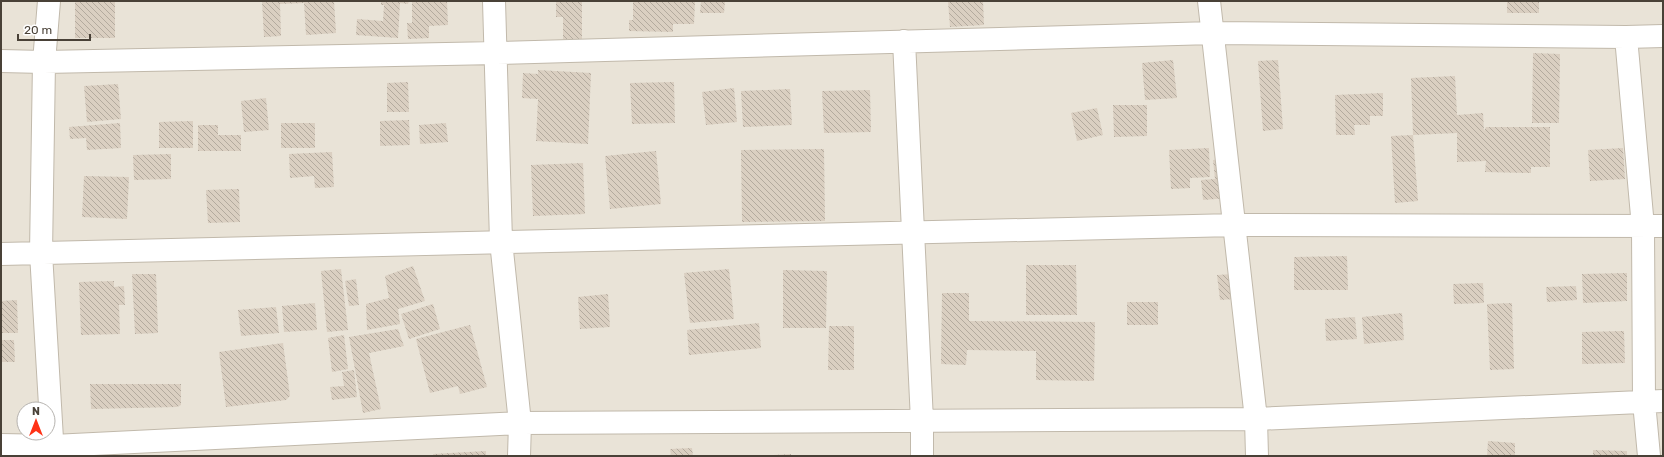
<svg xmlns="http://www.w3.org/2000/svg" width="1664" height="457" font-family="Rubik,sans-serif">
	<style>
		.residential { fill: #e9e3d7; fill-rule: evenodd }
		.building { fill: url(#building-back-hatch) }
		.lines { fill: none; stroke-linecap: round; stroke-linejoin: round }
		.street-casing { stroke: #c1b9ab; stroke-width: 24 }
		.street { stroke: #fff; stroke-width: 22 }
	</style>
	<defs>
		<pattern id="building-back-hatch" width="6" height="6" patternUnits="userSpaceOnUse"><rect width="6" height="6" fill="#dacfc1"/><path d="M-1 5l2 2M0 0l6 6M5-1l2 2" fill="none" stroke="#b3aa9e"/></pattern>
	</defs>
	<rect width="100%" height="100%" fill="#f5f1e9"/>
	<path class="residential" d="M1 1H1663V456H1ZM24 409H48V433H24Z"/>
	<path class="building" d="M75 1H115V38H75Z
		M262 1H334L336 33 306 35 304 3 280 4 281 36 264 37Z
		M381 1H409L408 4 400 3 398 38 356 35 357 19 383 21 384 5H381Z
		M412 1H447L448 25 429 26V38L408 39 407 23H412Z
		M556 1H582V39H563V17H556Z
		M633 1H695L694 24H673V32L629 31V20H633Z
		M701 1H725L724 13H700Z
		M948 1H983L984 25 950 27Z
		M1507 1H1539V13H1507Z
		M1533 53 1560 54 1559 123H1532Z
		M1173 60 1177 98 1145 100 1142 63Z
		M1278 60 1283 129 1263 131 1258 61Z
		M538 70 591 73 588 144 536 141 538 99 522 98 523 73 538 74Z
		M1455 76 1457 115 1483 113 1484 131 1486 127H1550V167H1531V173L1485 172 1486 161 1457 162V133L1413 135 1411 78Z
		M408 82 409 112H387V83Z
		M674 82 675 123 632 124 630 83Z
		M118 84 121 119 87 122 84 86Z
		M734 88 737 122 706 125 702 92Z
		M790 89 792 125 743 127 741 91Z
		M870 90 871 132 824 133 822 91Z
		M1383 93V116H1370V125H1354L1355 135H1336L1335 95Z
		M266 98 269 130 244 132 241 101Z
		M1113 105H1147V136L1114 137Z
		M1097 108 1103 135 1077 141 1071 113Z
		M409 120 410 145 380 146V121Z
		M193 121V148H159V122Z
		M120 123 121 148 87 150 86 138 70 139 69 127Z
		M281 123H315V148H281Z
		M446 123 448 142 420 144 419 125Z
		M198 125H218V135H241V151H198Z
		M1413 135 1418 201 1395 203 1391 136Z
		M1209 148 1210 177 1190 178V188L1171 189 1169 150Z
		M1623 148 1625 179 1590 181 1588 150Z
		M824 149 825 221 742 222 741 150Z
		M656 151 661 204 610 209 605 156Z
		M332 152 334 187 315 188 314 176 290 178 289 154Z
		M171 154V179L134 180 133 155Z
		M1226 158 1229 198 1203 200 1201 180 1215 179 1213 160Z
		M583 163 585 214 533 216 531 165Z
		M84 176 129 177 127 219 82 217Z
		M239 189 240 222 208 223 206 190Z
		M1347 256 1348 290H1294V257Z
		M1026 265H1076L1077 315H1026Z
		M413 266 425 301 398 309 400 324 367 330 366 304 389 298 385 276Z
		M341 269 348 330 327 332 321 271Z
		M729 269 734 319 690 323 684 273Z
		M783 270 827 271 826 328H783Z
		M1627 273V301L1583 303 1582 274Z
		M132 274H156L158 333 135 334Z
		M1233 274 1235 299 1220 300 1217 275Z
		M356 279 359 305 349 306 345 281Z
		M114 281V287L124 286 125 305H119L120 334 81 335 79 282Z
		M1483 283 1484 303 1454 304 1453 284Z
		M1576 286 1577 300 1547 302 1546 287Z
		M942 293H969V321L1095 322 1094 381 1036 380V351L967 350 966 365 941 364Z
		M608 294 610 327 580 329 578 297Z
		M17 300 18 333H1V301Z
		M1127 302H1158V325H1127Z
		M315 303 317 330 284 332 282 306Z
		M1512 303 1514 369 1490 370 1487 304Z
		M433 304 440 329 409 339 401 314Z
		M276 307 279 333 241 336 238 310Z
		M1402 313 1404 340 1364 344 1362 317Z
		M1355 317 1357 339 1326 341 1325 319Z
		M759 323 761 348 689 355 687 330Z
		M470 325 487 387 460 394 458 386 430 393 416 339Z
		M829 326H854V370H828Z
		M398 329 404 346 369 353 381 409 363 413 349 337Z
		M1624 331 1625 363 1582 364V332Z
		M344 335 348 369 332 372 328 338Z
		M1 340H14L15 362H1Z
		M283 343 290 396 286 400 226 407 219 352Z
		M354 370 357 397 332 400 330 387 344 386 342 372Z
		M90 384H181V405L177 407 91 409Z
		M1488 441 1515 443V456H1487Z
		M692 448 693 456H671L670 449Z
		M1593 450 1627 451V456H1593Z
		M486 451V456H433V454Z
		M791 454V456H773V455Z"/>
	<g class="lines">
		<defs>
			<path id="street" d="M49 1 44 62 41 253 53 456
				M494 1 501 241 520 423 519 456
				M1209 1 1256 419 1257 456
				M1626 37 1643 227 1644 402 1649 456
				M904 41 922 421V456
				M1 61 44 62 497 53 1213 33 1626 37 1663 36
				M1 254 1235 225 1663 226
				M1 445 53 446 520 423 1256 419 1663 401"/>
		</defs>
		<use href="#street" class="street-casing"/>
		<use href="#street" class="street"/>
	</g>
	<rect width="1664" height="457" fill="none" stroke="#494137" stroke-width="4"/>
	<g transform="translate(36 421)"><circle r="19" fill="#ffffff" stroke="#b6b3af"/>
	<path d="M0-3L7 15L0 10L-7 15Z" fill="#ff3216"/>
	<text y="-6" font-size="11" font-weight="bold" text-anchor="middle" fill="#494137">N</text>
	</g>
	<path d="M18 34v6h72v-6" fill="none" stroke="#494137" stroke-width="2"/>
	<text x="24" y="34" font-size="12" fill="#494137" stroke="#ffffff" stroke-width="3" paint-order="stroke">20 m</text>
</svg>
